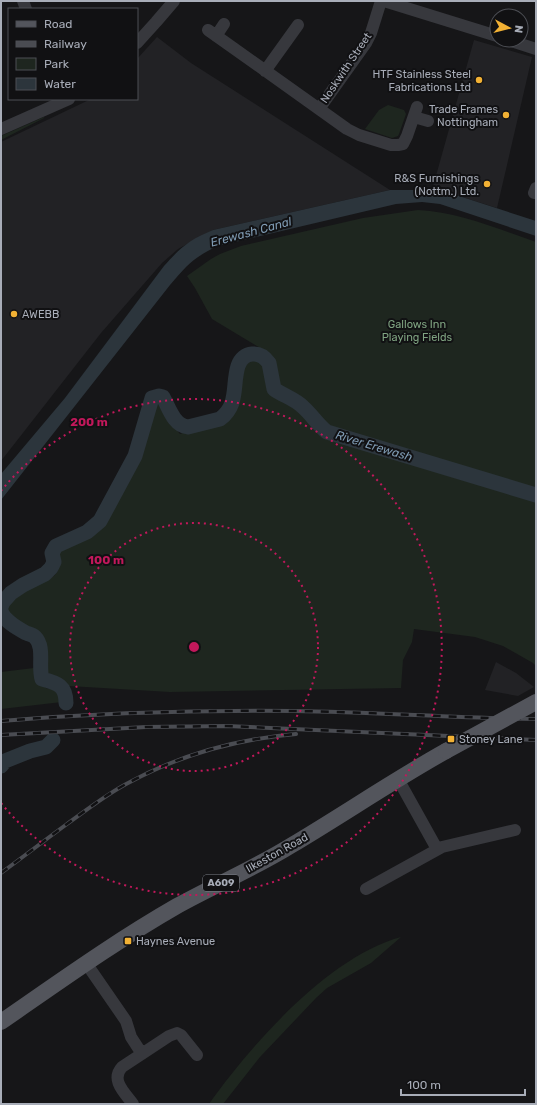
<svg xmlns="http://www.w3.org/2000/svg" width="537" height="1105" font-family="Rubik,sans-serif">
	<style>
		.built { fill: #222225 }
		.green { fill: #1e261f }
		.water { fill: #2c353c }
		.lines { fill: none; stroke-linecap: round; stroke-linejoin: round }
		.river { stroke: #2c353c; stroke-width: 15 }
		.minor { stroke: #37383d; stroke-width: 12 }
		.major { stroke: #53555c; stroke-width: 16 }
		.rail-casing { stroke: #4a4c52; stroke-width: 4 }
		.rail { stroke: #111113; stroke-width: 2.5; stroke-dasharray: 8; stroke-linecap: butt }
		.major-bridge { stroke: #53555c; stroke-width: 16 }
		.ring { fill: none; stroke: #c2185b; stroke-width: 2; stroke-dasharray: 2 4 }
		.poi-dot { fill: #f2b134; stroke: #111113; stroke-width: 1.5 }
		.labels { text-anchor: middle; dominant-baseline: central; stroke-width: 4; stroke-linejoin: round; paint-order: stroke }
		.shield { fill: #111113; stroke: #7b7e86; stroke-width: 1 }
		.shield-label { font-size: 10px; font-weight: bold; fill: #a8adb8 }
		.street-label { font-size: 11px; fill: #a8adb8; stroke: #111113 }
		.poi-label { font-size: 11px; fill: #a8adb8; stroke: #111113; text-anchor: end }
		.park-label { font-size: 11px; fill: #7fa381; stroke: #111113 }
		.water-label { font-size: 12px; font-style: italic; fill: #7f9bb3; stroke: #111113 }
		.centre { fill: #c2185b; stroke: #111113; stroke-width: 2 }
		.ring-label { font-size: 12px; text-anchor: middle; font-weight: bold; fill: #c2185b; stroke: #111113; stroke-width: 4; stroke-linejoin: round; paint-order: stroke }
	</style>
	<rect width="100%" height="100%" fill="#161618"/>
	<path class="built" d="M157 37 191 63 390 190 213 230 178 249 162 263 101 333 1 461V142L91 99H137V59Z
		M474 40 532 57 497 208 456 195 432 190Z
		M496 662 516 673 534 687 518 696 485 690Z"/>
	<path class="green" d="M388 105 404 110 406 114 399 134 398 136 392 138 365 129 379 110Z
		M44 117V118L1 140V136Z
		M418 210C459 212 498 229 536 242V491L325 427 301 402 282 390 276 385 273 376 272 359 267 352 212 319 195 288 187 276 211 259 220 254 241 246 363 218Z
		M247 358C254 359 259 360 263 366L270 392 300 409 314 430 320 435 465 481 499 488 536 500V666L533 663 503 646 475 637 414 629 412 642 403 660 401 688 170 692 69 686 63 681 45 676 42 672 44 642C33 627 0 623 6 603 15 597 23 586 33 582 37 581 42 581 45 580 63 575 58 564 58 550L62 547 89 536 106 519 136 459 152 407 156 401 158 399 162 402 174 427 180 434 200 426 225 422C230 415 235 407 237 399 240 385 236 369 247 358Z
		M34 668C37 675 40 684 46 688 52 690 57 689 62 693V702L1 709V672Z
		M401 937 371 963 327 988 316 998 260 1057 223 1104H209C252 1044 328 957 401 937Z"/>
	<path class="water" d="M390 190H432L456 195 536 221V236L440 204 422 202 396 204 218 246C194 257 187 265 170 285L1 500V474L65 398 164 266C181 247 189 240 213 230Z"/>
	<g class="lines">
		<path class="river" d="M1 607 3 602 11 593 23 585 45 574 51 568 54 562 52 553 56 546 87 532 100 521 135 456 152 398 159 396 163 397C169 408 174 426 188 427L220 419C239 405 232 385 238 366 243 351 260 350 269 363L274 389C284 396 295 399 303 407 312 415 318 425 327 432L536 495
			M1 611C4 621 17 628 26 633 29 634 33 635 35 637 45 647 38 666 42 679 58 683 66 686 66 703
			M1 766 5 761 30 751 46 747 53 740"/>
		<path class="minor" d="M23 1 26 9
			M384 1 497 36
			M208 30 319 109 347 129 359 135 391 145H398L403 144 407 136 417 107
			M216 36 224 24
			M508 40 536 49
			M137 43 156 22 174 1
			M265 71 298 25
			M319 109 366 43 371 33 381 1
			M414 117 428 121
			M1 129 69 99
			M534 193 536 188
			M398 779 437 849
			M366 889 442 847 515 830
			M86 963 126 1021 131 1037 142 1054
			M133 1104C125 1093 110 1080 122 1067L169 1036 177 1033 181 1035 197 1055"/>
		<path class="major" d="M1 1022C59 982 116 941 177 906 215 885 255 868 292 845 344 814 394 780 446 751"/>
		<defs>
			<path id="rail" d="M1 721C98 713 196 710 294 711 375 712 455 718 536 719
				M1 735 146 727 227 726 536 740
				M1 873C23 857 45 840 67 824 88 809 108 793 130 782 182 754 238 739 296 734"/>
		</defs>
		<use href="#rail" class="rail-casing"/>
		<use href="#rail" class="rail"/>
		<path class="major-bridge" d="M446 751 536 702"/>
	</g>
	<g class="ring">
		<circle cx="194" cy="647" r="124"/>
		<path d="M1 491A248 248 0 1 1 1 803"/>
	</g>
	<g class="poi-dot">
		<circle cx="479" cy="80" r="4"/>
		<circle cx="506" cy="115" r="4"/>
		<circle cx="487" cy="184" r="4"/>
		<circle cx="14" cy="314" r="4"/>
		<rect x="447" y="735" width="8" height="8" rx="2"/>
		<rect x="124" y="937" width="8" height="8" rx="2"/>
	</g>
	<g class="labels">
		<rect class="shield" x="203" y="875" width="36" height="16" rx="3"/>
		<g class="shield-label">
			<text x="221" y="883">A609</text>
		</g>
		<g class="street-label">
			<text transform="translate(346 68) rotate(-56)">Noskwith Street</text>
			<text transform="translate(277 853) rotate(-29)">Ilkeston Road</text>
		</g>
		<g class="poi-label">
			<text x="471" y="74">HTF Stainless Steel<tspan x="471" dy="13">Fabrications Ltd</tspan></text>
			<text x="498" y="109">Trade Frames<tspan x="498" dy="13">Nottingham</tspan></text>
			<text x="479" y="178">R&amp;S Furnishings<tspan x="479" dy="13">(Nottm.) Ltd.</tspan></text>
			<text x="22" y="314" text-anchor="start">AWEBB</text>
			<text x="459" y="739" text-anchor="start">Stoney Lane</text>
			<text x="136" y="941" text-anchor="start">Haynes Avenue</text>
		</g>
		<g class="park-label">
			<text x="417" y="324">Gallows Inn<tspan x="417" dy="13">Playing Fields</tspan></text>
		</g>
		<g class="water-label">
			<text transform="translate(251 232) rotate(-15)">Erewash Canal</text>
			<text transform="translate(374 446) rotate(17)">River Erewash</text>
		</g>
	</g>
	<circle cx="194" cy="647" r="6" class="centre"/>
	<g class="ring-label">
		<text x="89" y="426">200 m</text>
		<text x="106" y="564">100 m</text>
	</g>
	<rect width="537" height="1105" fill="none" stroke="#a8adb8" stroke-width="4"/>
	<rect x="8" y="8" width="130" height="92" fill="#111113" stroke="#4d4f55"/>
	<rect x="16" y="21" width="20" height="6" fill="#53555c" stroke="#4d4f55"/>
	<text x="44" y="28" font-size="12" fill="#a8adb8">Road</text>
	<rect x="16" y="41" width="20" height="6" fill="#4a4c52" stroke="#4d4f55"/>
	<text x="44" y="48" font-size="12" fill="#a8adb8">Railway</text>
	<rect x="16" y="58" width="20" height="12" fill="#1e261f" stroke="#4d4f55"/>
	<text x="44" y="68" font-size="12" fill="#a8adb8">Park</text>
	<rect x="16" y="78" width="20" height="12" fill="#2c353c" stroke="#4d4f55"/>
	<text x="44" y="88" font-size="12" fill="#a8adb8">Water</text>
	<g transform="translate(509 28) rotate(97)"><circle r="19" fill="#111113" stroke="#4d4f55"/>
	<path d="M0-3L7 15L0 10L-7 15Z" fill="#f2b134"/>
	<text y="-6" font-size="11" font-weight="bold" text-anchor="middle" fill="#a8adb8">N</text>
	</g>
	<path d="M401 1089v6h124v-6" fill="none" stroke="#a8adb8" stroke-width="2"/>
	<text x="407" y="1089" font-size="12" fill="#a8adb8" stroke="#111113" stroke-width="3" paint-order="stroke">100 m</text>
</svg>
